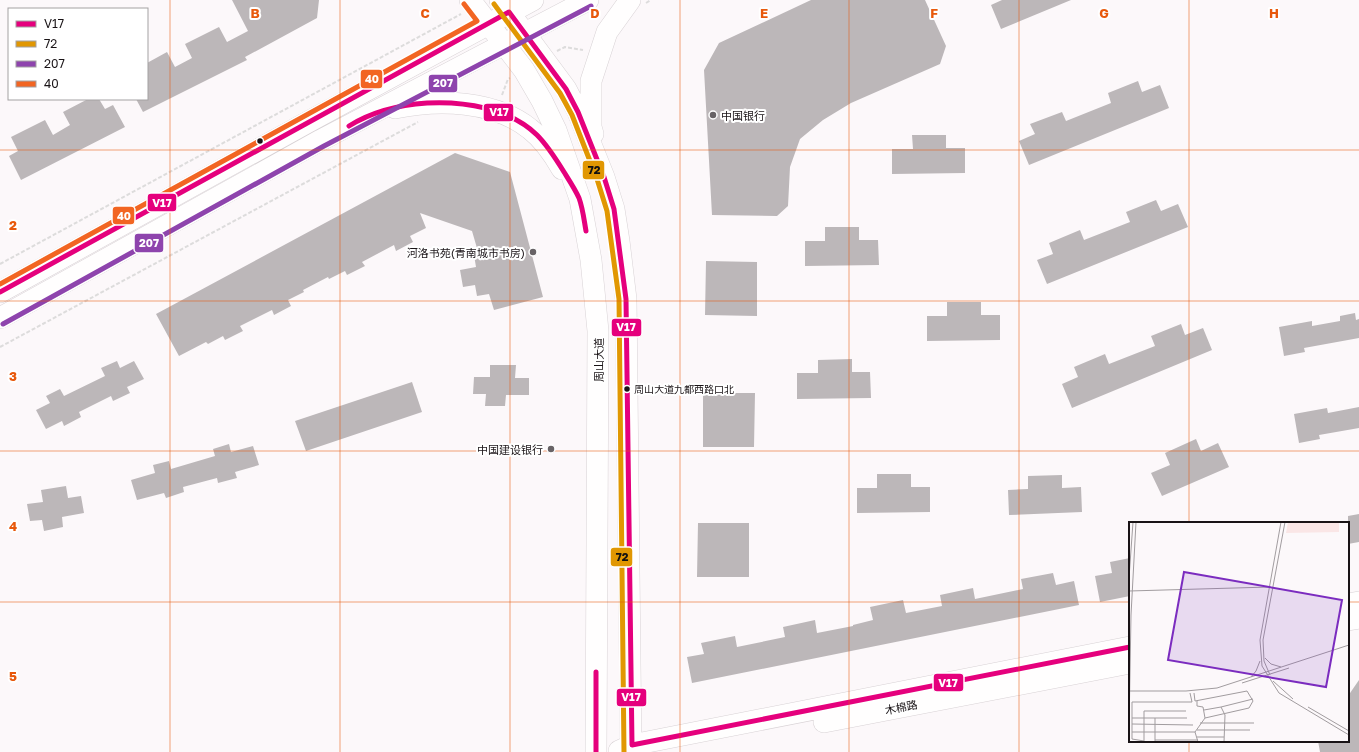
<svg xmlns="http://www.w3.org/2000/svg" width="1359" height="752" font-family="'Golos Text','Noto Sans SC',sans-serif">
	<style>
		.building { fill: #bcb7b9 }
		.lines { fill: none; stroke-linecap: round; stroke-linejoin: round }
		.major-casing { stroke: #d8d2d5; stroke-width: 22 }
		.path { stroke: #dddcdc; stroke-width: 2; stroke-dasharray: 4 2; stroke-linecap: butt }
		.major { stroke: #fffefe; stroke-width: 21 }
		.bus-1-casing { stroke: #fff; stroke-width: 8 }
		.bus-2-casing { stroke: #fff; stroke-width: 8 }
		.bus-3-casing { stroke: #fff; stroke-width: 8 }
		.bus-4-casing { stroke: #fff; stroke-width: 8 }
		.bus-1 { stroke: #e5007d; stroke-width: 5 }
		.bus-2 { stroke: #e19702; stroke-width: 5 }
		.bus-3 { stroke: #8e44ad; stroke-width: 5 }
		.bus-4 { stroke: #f26522; stroke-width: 5 }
		.grid { fill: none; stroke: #e8590c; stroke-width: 1; stroke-opacity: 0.55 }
		.poi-dot { fill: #686366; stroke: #fff; stroke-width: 1.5 }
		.bus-dot { fill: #191316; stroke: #fff; stroke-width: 1.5 }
		.labels { text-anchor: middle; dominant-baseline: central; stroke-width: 4; stroke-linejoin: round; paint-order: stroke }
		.bus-label { font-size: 10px; fill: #191316; stroke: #fff; text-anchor: start }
		.poi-label { font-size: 11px; fill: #191316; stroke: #fff; text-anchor: end }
		.street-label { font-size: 11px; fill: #191316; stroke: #fff }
		.inset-road { fill: none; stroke: #a19c9f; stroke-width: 1 }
		.view { fill: #7b2cbf; fill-opacity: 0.15; stroke: #7b2cbf; stroke-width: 2 }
		.inset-edge { fill: none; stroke: #191316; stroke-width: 2 }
		.grid-label { font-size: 13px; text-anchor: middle; font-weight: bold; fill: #e8590c; stroke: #fff; stroke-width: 4; stroke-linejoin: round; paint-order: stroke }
		.line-badge { stroke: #fff; stroke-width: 1.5 }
		.badge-label { font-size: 11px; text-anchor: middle; font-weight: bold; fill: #fff }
		.pale-badge-label { font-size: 11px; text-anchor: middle; font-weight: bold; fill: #111 }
	</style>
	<rect width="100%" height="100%" fill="#fcf8fa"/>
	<path class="building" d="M232 0H319L317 18 245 57 247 60 143 112 136 99H147V63L167 52 175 67 192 58 185 44 219 27 227 42 248 31Z
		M811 0H925L946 46 940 64 851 103 823 120 800 139 790 167 788 206 777 216 712 215 704 70 719 43Z
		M1002 0H1071L1001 29 991 5Z
		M1138 81 1142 92 1160 85 1169 108 1029 165 1019 141 1035 134 1030 124 1062 112 1066 121 1111 103 1108 93Z
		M88 99H99L105 109 113 105 125 127 21 180 9 156 18 151 11 137 45 120 53 135 70 125 63 112Z
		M912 135H946V148H965V173L892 174V149H913Z
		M455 153 510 172 543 297 494 310 489 294 477 296 475 285 463 287 460 270 476 267 474 255H479L472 231 420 213 426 228 410 236 413 242 396 251 394 245 362 262 365 266 347 275 345 271 329 279 328 277 303 290 304 292 288 300 291 306 274 315 272 310 240 326 243 331 225 340 223 336 208 344 206 342 179 356 156 314Z
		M1156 200 1161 211 1178 204 1188 227 1047 284 1037 260 1053 254 1049 243 1080 230 1084 240 1130 222 1126 212Z
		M825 227H859V240H878L879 265 805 266V241H825Z
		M706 261 757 262V316L705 315Z
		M947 302H981V315H1000V340L927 341V316H947Z
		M1355 313 1356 320 1359 319V338L1304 348 1305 352 1284 356 1279 327 1312 321V326L1340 321V316Z
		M1181 324 1185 335 1203 328 1212 350 1072 408 1062 384 1078 377 1074 367 1105 354 1109 364 1155 346 1151 336Z
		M852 359V372H870L871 398 797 399V373H818V360Z
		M117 361 120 368 134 361 144 379 127 387 130 393 113 401 111 396 79 412 81 417 64 426 62 421 46 429 36 410 50 403 46 396 60 389 64 396 105 376 101 368Z
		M490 365H516L515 378H529V395H506L505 406H485L486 394H473L474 377H490Z
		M412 382 422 412 306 451 295 421Z
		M703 393H755L754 447H703Z
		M1359 407V428L1319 435 1320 439 1299 443 1294 414 1327 408 1328 413Z
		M1196 439 1201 451 1218 443 1229 467 1162 496 1151 473 1170 465 1165 453Z
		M229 444 231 452 253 446 259 465 235 472 237 478 218 483 217 478 183 487 184 492 166 498 164 493 137 500 131 480 155 473 153 465 169 461 171 469 215 456 213 449Z
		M877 474H911V487H930V512L857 513V488H877Z
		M1062 475V488L1081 487 1082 512 1009 515 1008 490 1028 489V476Z
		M66 486 68 498 81 496 84 513 62 517 63 527 44 531 42 520 30 521 27 504 43 502 41 490Z
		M1359 514V542L1348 544V516Z
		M698 523H749V577H697Z
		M1130 558V596L1100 602 1095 576 1112 573 1110 562Z
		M1053 573 1056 585 1074 581 1079 605 692 683 687 657 704 654 701 643 735 636 737 647 785 637 783 627 815 620 817 633 853 626V625L873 620 870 607 903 600 906 613 942 606 940 595 973 588 975 599 1023 589 1021 579Z
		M1359 680V752H1320L1318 741H1348V696Z"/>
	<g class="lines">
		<defs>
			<path id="major" d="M470 0 524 70 542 101 556 130 580 199 591 260 598 331 596 752
				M500 0 566 89 578 112 604 177 614 209 619 241 626 299 631 752
				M395 108C438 99 494 100 530 129 543 139 554 155 562 169
				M593 134 591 127V81L607 32 630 0
				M0 292 310 121 533 0
				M0 318 321 140 588 0
				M1348 604 1359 602
				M1348 620 1359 618
				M824 722 1130 663
				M619 751 632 745 1130 647"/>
		</defs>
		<use href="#major" class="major-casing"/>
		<path class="path" d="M646 3 651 0
			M557 51 565 47 583 50
			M502 95 508 79 510 78
			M0 264 461 14
			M0 347 418 122"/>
		<use href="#major" class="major"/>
		<defs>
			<path id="bus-1" d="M349 126C373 111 398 105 427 103 464 101 509 108 537 135 548 146 556 159 564 172 569 180 575 189 579 198 583 209 584 220 586 231
				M0 292 509 12 566 89 578 112 604 177 614 209 626 299 632 745 1130 647
				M596 672V752"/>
			<path id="bus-2" d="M494 4 560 93 572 115 597 179 607 211 619 299 624 752"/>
			<path id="bus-3" d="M3 324 324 146 591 6"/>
			<path id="bus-4" d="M0 284 477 21 464 4"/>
		</defs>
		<use href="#bus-1" class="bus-1-casing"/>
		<use href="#bus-2" class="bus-2-casing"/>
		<use href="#bus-3" class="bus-3-casing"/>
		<use href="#bus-4" class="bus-4-casing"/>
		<use href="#bus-1" class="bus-1"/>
		<use href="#bus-2" class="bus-2"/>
		<use href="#bus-3" class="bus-3"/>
		<use href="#bus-4" class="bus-4"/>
	</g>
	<path class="grid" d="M170 0V752M340 0V752M510 0V752M680 0V752M849 0V752M1019 0V752M1189 0V523M0 150H1359M0 301H1359M0 451H1359M0 602H1130M1348 602H1359M1189 741V752"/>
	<g class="poi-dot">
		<circle cx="713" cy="115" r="4"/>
		<circle cx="533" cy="252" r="4"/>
		<circle cx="551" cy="449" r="4"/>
	</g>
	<g class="bus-dot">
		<circle cx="260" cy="141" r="3.5"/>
		<circle cx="627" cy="389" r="3.5"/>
	</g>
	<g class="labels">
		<g class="bus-label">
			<text x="634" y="389">周山大道九都西路口北</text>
		</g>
		<g class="poi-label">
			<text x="721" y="115" text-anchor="start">中国银行</text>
			<text x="525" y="252">河洛书苑(青南城市书房)</text>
			<text x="543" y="449">中国建设银行</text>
		</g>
		<g class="street-label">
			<text transform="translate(598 360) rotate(-90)">周山大道</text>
			<text transform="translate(901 707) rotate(-11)">木棉路</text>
		</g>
	</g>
	<g transform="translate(1129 522)">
		<rect width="220" height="220" fill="#fcf8fa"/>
		<path d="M159 0H210V10L157 11Z" fill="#fae6e6"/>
		<path class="inset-road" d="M152 0 131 118 133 144 150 171 220 213M0 56 4 0M0 69 141 65M136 136 142 142 152 145M141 153 135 139 134 118 156 0M122 155 127 149 131 139M144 159 164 177M113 161 160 146M0 169H57L88 166 220 123M65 171 66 179 118 169 124 179 120 186 76 196 66 210M68 179V184L74 185 76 196M92 185 124 177M179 185 220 209M75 188 92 185 96 193 95 220M57 189H15V219L3 217V180H63L61 171M3 196H58M71 201H125M3 202 64 203M0 206 2 93 7 0M68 208H121M3 210H66L69 220M68 215H95M26 218H69M26 220V196"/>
		<path class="view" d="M55 50 213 78 197 165 39 138Z"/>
		<rect width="220" height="220" class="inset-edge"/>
	</g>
	<g class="grid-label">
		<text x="255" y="18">B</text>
		<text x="425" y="18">C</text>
		<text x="595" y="18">D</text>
		<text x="764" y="18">E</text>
		<text x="934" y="18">F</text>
		<text x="1104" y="18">G</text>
		<text x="1274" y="18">H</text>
		<text x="13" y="230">2</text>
		<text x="13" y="381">3</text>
		<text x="13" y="531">4</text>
		<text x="13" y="681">5</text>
	</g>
	<g class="line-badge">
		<rect x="360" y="69" width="23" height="20" rx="4" fill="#f26522"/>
		<rect x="428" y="74" width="30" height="19" rx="4" fill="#8e44ad"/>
		<rect x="483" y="103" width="31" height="19" rx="4" fill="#e5007d"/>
		<rect x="582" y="160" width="23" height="20" rx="4" fill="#e19702"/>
		<rect x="147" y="193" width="30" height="19" rx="4" fill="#e5007d"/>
		<rect x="112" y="206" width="23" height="19" rx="4" fill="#f26522"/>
		<rect x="134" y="233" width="30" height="20" rx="4" fill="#8e44ad"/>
		<rect x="611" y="318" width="31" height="19" rx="4" fill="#e5007d"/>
		<rect x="610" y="547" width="23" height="20" rx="4" fill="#e19702"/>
		<rect x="933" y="673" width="31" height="19" rx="4" fill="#e5007d"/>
		<rect x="616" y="688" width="31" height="19" rx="4" fill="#e5007d"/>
	</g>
	<g class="badge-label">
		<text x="372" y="83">40</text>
		<text x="443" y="87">207</text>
		<text x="499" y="116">V17</text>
		<text x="162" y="207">V17</text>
		<text x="124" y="220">40</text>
		<text x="149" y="247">207</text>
		<text x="626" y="331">V17</text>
		<text x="948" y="687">V17</text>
		<text x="631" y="701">V17</text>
	</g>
	<g class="pale-badge-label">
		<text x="594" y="174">72</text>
		<text x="622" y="561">72</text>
	</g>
	<rect x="8" y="8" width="140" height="92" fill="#ffffff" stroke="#a3a1a2"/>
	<rect x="16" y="21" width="20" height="6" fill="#e5007d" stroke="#a3a1a2"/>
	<text x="44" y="28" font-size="12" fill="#191316">V17</text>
	<rect x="16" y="41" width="20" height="6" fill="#e19702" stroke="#a3a1a2"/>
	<text x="44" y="48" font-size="12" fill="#191316">72</text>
	<rect x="16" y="61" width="20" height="6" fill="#8e44ad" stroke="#a3a1a2"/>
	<text x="44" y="68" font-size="12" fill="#191316">207</text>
	<rect x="16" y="81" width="20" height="6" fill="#f26522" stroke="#a3a1a2"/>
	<text x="44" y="88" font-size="12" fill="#191316">40</text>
</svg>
